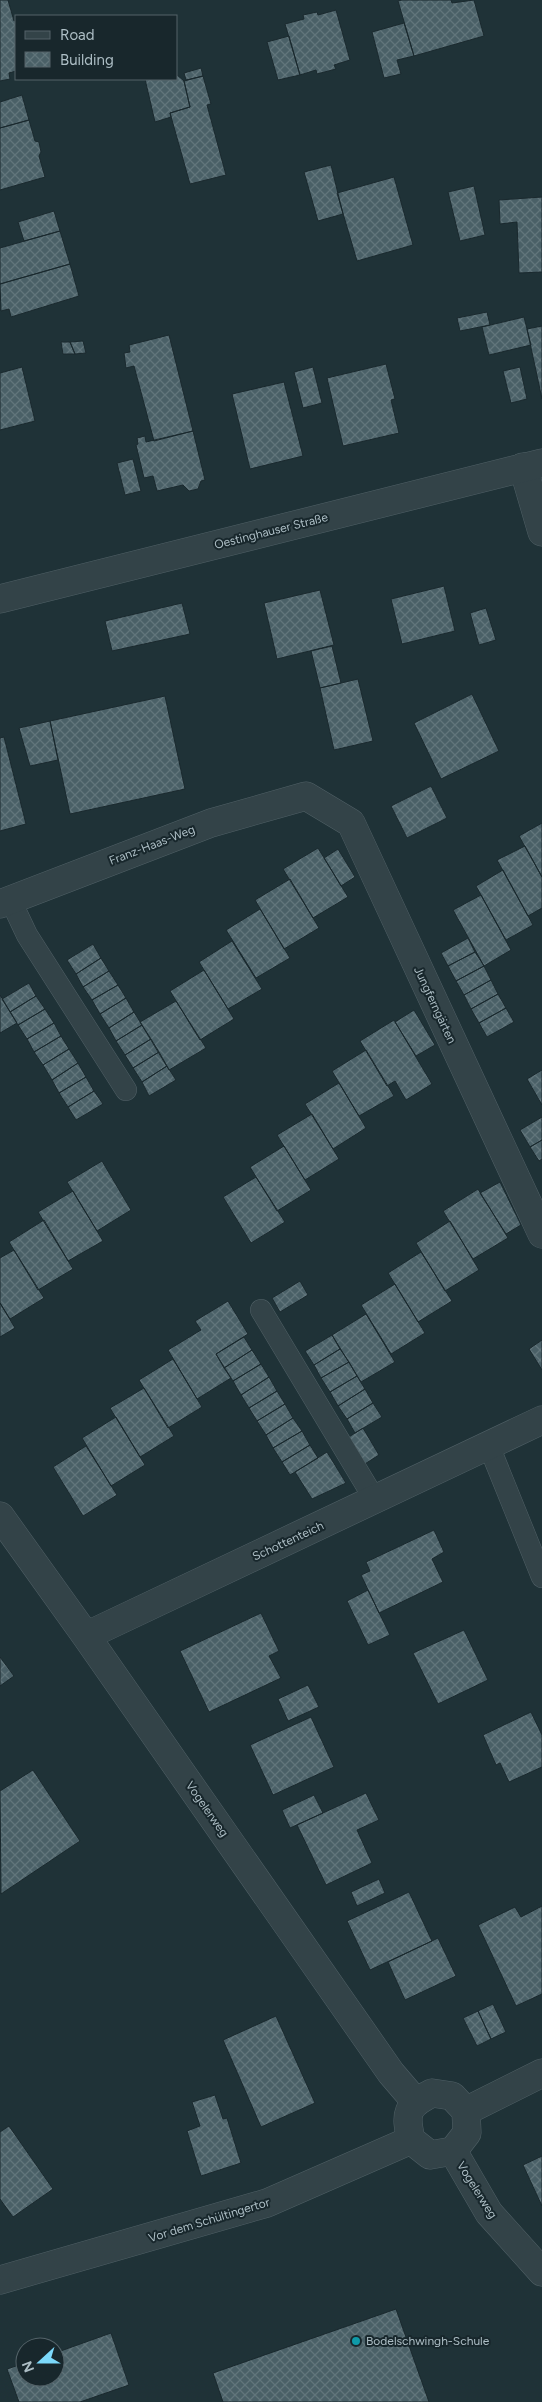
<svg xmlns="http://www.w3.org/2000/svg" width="542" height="2402" font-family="Figtree,sans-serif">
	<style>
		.building { fill: url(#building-cross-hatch); stroke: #1a292e }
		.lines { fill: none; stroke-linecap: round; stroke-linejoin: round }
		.service-casing { stroke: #506066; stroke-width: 22 }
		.minor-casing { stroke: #506066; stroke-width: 29 }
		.tertiary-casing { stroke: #506066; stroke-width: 29 }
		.service { stroke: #334348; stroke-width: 21 }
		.minor { stroke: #334348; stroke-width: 28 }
		.tertiary { stroke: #334348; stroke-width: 28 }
		.culture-dot { fill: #0f9aa8; stroke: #18272c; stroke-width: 2 }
		.labels { text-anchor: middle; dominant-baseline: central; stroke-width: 4; stroke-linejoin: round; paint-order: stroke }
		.street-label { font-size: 12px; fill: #adbec5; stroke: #18272c }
		.poi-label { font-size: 12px; fill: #adbec5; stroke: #18272c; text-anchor: start }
	</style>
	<defs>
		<pattern id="building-cross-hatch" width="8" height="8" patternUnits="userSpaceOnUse" patternTransform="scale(1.25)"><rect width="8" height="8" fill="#4a6067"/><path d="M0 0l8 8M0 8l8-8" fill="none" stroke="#61757b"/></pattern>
	</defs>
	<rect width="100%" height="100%" fill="#1f3237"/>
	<path class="building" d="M0 0H8L14 21 16 20V71L9 73 10 79 0 81Z
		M402 0H451L452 3 474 0 484 36 414 56 398 1Z
		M336 10 350 60 334 65 336 69 317 74 316 70 300 75 285 24 304 19 303 15 317 12 318 15Z
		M404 23 414 56 397 60 401 74 384 78 372 32Z
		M289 36 300 75 278 80 267 42Z
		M201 68 203 76 186 80 184 73Z
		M176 74 184 81 190 107 170 113 171 117 155 122 145 79H176Z
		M203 76 211 104 207 105 226 175 190 184 170 113 190 107 184 81Z
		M22 95 29 120 0 128V102Z
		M29 120 35 141 39 142 41 152 39 156 45 177 0 190V128Z
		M331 165 343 214 318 221 304 172Z
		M394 177 413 245 357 261 337 193Z
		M474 186 485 235 460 241 448 192Z
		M542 197V272L519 273 517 222 500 224 499 200Z
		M54 211 60 231 24 241 18 222Z
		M60 231 70 264 0 284V248Z
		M70 264 79 296 11 317 9 309 1 311 0 284Z
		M487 312 490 325 460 331 457 318Z
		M524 317 531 345 489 355 482 327Z
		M542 326V399L527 329Z
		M169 335 193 431 154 441 134 366 126 368 124 353 130 352 129 345Z
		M83 341 86 353 75 354 70 342Z
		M61 342H70L75 354H63Z
		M386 364 395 399 391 400 399 433 343 446 327 378Z
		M22 367 35 421 0 430V373Z
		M313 367 322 403 303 408 294 372Z
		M520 367 527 399 511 403 503 371Z
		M284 382 303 456 250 469 232 394Z
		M193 431 205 480 201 481 198 489 189 491 183 485 157 491 153 476 144 478 136 445 138 444 137 438 145 436 146 442Z
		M133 459 141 491 125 495 117 463Z
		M444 586 455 631 402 644 391 599Z
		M320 590 334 645 277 659 264 603Z
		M182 603 190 634 112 651 105 621Z
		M486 608 496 640 479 645 470 613Z
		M332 646 341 683 320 688 311 651Z
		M358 679 373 741 334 750 320 688Z
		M472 694 499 751 441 779 414 723Z
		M165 696 185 789 70 814 50 721Z
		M50 721 58 760 30 766 19 728Z
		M4 737 26 824 0 831V738Z
		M431 786 447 818 407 838 391 806Z
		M542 823V877L519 836Z
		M525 846 542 877V908L528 916 497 860Z
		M318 848 348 897 313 918 283 869Z
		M338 849 355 877 341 886 324 858Z
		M503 870 533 925 506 940 476 886Z
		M290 879 319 928 284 949 255 900Z
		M481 895 511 950 484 966 453 910Z
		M260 909 290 958 256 978 226 930Z
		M468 938 475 952 448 966 441 953Z
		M232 941 262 989 228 1009 199 962Z
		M93 944 101 958 76 974 67 960Z
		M475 952 484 966 456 981 448 966Z
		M101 958 109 971 83 987 76 974Z
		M484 966 491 980 464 995 456 981Z
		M204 970 234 1019 200 1040 170 991Z
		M109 971 118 985 92 1000 83 987Z
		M491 980 498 994 471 1009 464 995Z
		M29 983 36 996 10 1012 2 999Z
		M118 985 126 998 100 1014 92 1000Z
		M498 994 506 1008 479 1023 471 1009Z
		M0 995 17 1023 0 1033Z
		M36 996 45 1009 18 1025 10 1012Z
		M126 998 134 1012 109 1028 100 1014Z
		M176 1001 206 1048 169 1070 140 1022Z
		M506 1008 514 1022 487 1037 479 1023Z
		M45 1009 54 1023 27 1039 18 1025Z
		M414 1010 435 1045 416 1056 395 1022Z
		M134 1012 142 1025 116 1041 109 1028Z
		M394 1020 432 1084 406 1100 395 1081 387 1086 360 1041Z
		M54 1023 61 1036 34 1052 27 1039Z
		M142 1025 151 1039 125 1055 116 1041Z
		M61 1036 69 1049 43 1065 34 1052Z
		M151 1039 159 1052 133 1068 125 1055Z
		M69 1049 78 1063 52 1080 43 1065Z
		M366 1050 394 1096 359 1116 332 1071Z
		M159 1052 167 1066 142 1082 133 1068Z
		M78 1063 86 1077 59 1093 52 1080Z
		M167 1066 176 1080 149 1096 142 1082Z
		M542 1070V1105L527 1079Z
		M86 1077 94 1091 68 1107 59 1093Z
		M339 1083 366 1128 333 1149 305 1104Z
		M94 1091 103 1104 76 1120 68 1107Z
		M312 1114 339 1159 305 1180 277 1135Z
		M542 1117V1140L530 1147 520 1130Z
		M542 1140V1159L539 1161 530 1147Z
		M284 1146 311 1190 277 1211 250 1167Z
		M102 1161 131 1210 97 1231 67 1182Z
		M256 1177 285 1222 251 1243 223 1197Z
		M500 1182 521 1225 506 1234 480 1193Z
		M478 1189 508 1238 473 1259 443 1211Z
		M73 1191 103 1241 68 1261 38 1212Z
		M44 1220 73 1269 38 1290 9 1242Z
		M450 1221 479 1270 445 1291 416 1243Z
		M14 1250 44 1298 10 1319 0 1303V1258Z
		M421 1252 452 1301 418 1322 388 1273Z
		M300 1281 308 1295 280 1312 272 1298Z
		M395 1284 425 1333 391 1354 361 1305Z
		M228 1301 248 1334 216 1354 231 1378 197 1399 168 1350 201 1330 195 1321Z
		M0 1303 15 1328 0 1337Z
		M366 1314 395 1362 361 1382 332 1335Z
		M332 1335 340 1349 314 1365 305 1351Z
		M244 1337 252 1350 224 1368 216 1354Z
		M542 1340V1370L529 1349Z
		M340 1349 349 1362 321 1378 314 1365Z
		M252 1350 261 1364 233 1381 224 1368Z
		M173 1359 202 1407 168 1428 139 1380Z
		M349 1362 357 1376 330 1392 321 1378Z
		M261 1364 269 1377 241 1395 233 1381Z
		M357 1376 365 1389 338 1406 330 1392Z
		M269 1377 277 1391 249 1408 241 1395Z
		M144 1388 174 1436 140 1457 110 1408Z
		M365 1389 373 1403 347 1419 338 1406Z
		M277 1391 285 1404 257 1421 249 1408Z
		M373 1403 382 1417 355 1433 347 1419Z
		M285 1404 293 1418 266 1435 257 1421Z
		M116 1417 145 1465 111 1486 82 1438Z
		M293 1418 302 1431 273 1448 266 1435Z
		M363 1428 379 1455 360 1467 344 1440Z
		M302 1431 310 1445 282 1462 273 1448Z
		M310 1445 318 1458 290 1475 282 1462Z
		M86 1446 117 1495 83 1516 53 1467Z
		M327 1452 346 1483 312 1499 295 1472Z
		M434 1530 444 1552 432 1559 443 1582 379 1613 361 1575 370 1571 366 1562Z
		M368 1590 390 1635 368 1645 347 1601Z
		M261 1613 279 1651 269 1656 281 1678 209 1712 180 1651Z
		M464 1630 488 1680 438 1704 413 1653Z
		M0 1657 14 1676 0 1686Z
		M308 1685 319 1707 288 1721 278 1699Z
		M531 1712 542 1735V1767L509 1782 500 1763 496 1765 483 1735Z
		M311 1717 334 1767 273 1795 250 1745Z
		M33 1770 80 1841 1 1894 0 1791Z
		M366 1793 379 1820 357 1830 372 1863 326 1885 297 1825Z
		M314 1795 323 1813 290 1828 282 1810Z
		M379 1879 385 1893 357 1906 351 1892Z
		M409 1892 432 1941 370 1970 347 1921Z
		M542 1906V1994L516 2006 478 1925 515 1907 521 1917Z
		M438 1938 456 1976 405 2000 388 1962Z
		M493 2004 506 2032 491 2039 478 2011Z
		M478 2011 491 2039 477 2046 463 2018Z
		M276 2016 315 2103 261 2127 223 2040Z
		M215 2095 223 2119 227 2118 241 2163 201 2176 187 2131 200 2126 192 2102Z
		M9 2126 53 2189 13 2217 0 2199V2132Z
		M542 2156V2206L523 2165Z
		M396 2309 429 2402H223L213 2373Z
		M111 2333 129 2385 80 2402H19L7 2369 25 2363V2377H55V2353Z"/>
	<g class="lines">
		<defs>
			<path id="service" d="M10 899 27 935 126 1090
				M261 1310 375 1500
				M489 1446 542 1577"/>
			<path id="minor" d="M523 467 542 532
				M0 904 211 823 306 796 351 823 542 1234
				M0 1516 86 1636 391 2073 415 2101
				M86 1636 542 1420
				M432 2093 452 2096 466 2111 467 2133 453 2151 430 2155 411 2140C405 2113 406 2106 432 2093Z
				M466 2111 542 2073
				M453 2151 489 2213 542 2272
				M0 2280 267 2203 411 2140"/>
			<path id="tertiary" d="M0 599 542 463"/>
		</defs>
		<use href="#service" class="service-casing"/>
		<use href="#minor" class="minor-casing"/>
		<use href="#tertiary" class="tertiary-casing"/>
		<use href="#service" class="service"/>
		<use href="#minor" class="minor"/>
		<use href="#tertiary" class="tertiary"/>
	</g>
	<circle class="culture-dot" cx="356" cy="2341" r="5"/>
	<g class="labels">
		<g class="street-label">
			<text transform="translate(271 531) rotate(-14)">Oestinghauser Straße</text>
			<text transform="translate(152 845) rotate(-21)">Franz-Haas-Weg</text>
			<text transform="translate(435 1005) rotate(65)">Jungferngärten</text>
			<text transform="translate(288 1541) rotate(-25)">Schottenteich</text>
			<text transform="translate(207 1809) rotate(55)">Vogelerweg</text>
			<text transform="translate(477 2190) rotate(58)">Vogelerweg</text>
			<text transform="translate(209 2220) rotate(-17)">Vor dem Schültingertor</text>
		</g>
		<g class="poi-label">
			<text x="366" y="2341">Bodelschwingh-Schule</text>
		</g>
	</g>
	<rect x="15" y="15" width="162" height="65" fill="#18272c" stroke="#546369"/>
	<rect x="25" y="31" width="25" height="8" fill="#334348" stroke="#546369"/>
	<text x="60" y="40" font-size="15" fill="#adbec5">Road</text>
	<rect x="25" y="52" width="25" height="15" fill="url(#building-cross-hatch)" stroke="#546369"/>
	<text x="60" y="65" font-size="15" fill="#adbec5">Building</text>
	<g transform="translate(40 2362) rotate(249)"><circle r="24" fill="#18272c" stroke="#546369"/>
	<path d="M0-4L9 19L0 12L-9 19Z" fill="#7cd9fb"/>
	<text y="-8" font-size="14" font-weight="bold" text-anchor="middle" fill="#adbec5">N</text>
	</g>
</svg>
